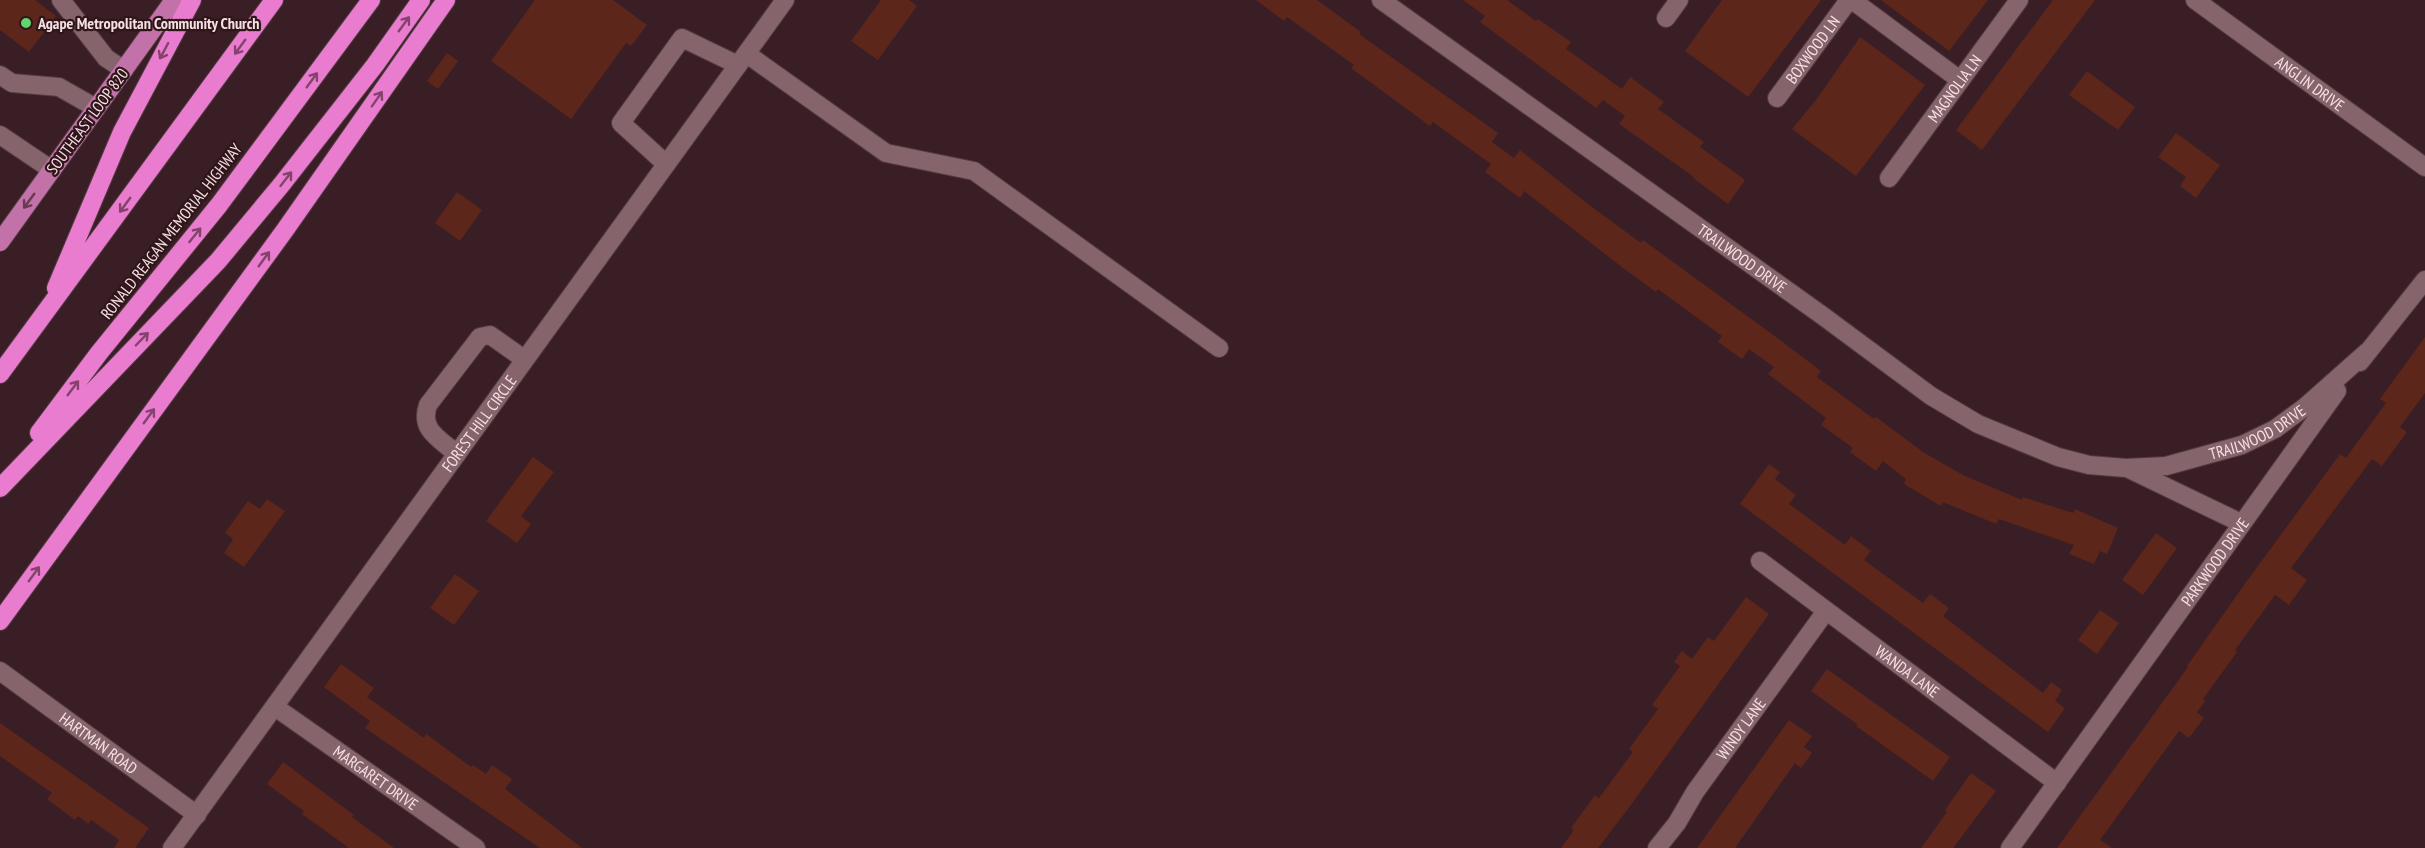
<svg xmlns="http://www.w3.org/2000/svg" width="2425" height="848" font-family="'PT Sans Narrow',sans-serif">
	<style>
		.building { fill: #5c261b }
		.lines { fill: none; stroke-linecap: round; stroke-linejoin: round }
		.minor-casing { stroke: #533b41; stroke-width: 20 }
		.major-casing { stroke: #533b41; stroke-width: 20 }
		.highway-casing { stroke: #533b41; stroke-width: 20 }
		.minor { stroke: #86646b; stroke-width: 18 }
		.major { stroke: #c272a8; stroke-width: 18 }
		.highway { stroke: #ea7cd0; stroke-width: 18 }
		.oneway { stroke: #84436c }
		.oneway2 { stroke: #6a3a53 }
		.poi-dot { fill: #60d56b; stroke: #30151b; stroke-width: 2 }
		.labels { text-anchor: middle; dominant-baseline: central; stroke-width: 4.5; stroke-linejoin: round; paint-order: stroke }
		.poi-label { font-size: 16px; font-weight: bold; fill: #f5e1e4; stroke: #30151b; text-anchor: start }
		.street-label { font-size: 16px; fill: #f5e1e4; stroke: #30151b }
	</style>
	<rect width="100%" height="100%" fill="#3a1e25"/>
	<path class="building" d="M0 0H35L56 16 29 52 0 30Z
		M535 0H613L647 25 631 46 626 43 571 119 491 61Z
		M881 0H909L917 6 878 60 851 41Z
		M1256 0H1317L1361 32 1359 34 1498 133 1492 142 1514 158 1520 150 1588 204 1641 243 1643 240 1776 337 1821 371 1817 377 1874 419 1876 417 1923 452 1963 475 2022 500 2023 497 2073 513 2075 509 2118 528 2107 554 2100 551 2094 564 2069 554 2074 545 1999 519 1996 524 1943 502 1941 506 1904 484 1906 479 1883 461 1876 471 1850 452 1853 448 1821 425 1826 418 1768 374 1774 367 1749 349 1742 359 1718 342 1722 336 1658 289 1656 292 1623 268 1524 191 1520 198 1485 172 1491 164 1433 122 1430 126 1351 68 1354 65 1287 17 1284 21Z
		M1463 0H1507L1536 21 1538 19 1571 42 1566 49 1622 89 1630 77 1664 102 1658 109 1704 142 1700 147 1745 180 1728 204 1693 178 1694 177 1619 124 1625 116 1603 100 1596 108 1480 22 1485 16Z
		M1722 0H1821L1748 97 1685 51Z
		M1881 0H1988L1949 51Z
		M2053 0H2095L1982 150 1956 130Z
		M1860 37 1925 85 1856 176 1792 129 1816 100Z
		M447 53 458 61 438 89 427 81Z
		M2087 71 2135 107 2118 130 2069 95Z
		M2176 133 2220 165 2196 198 2180 186 2186 177 2158 157Z
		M457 192 482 210 460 241 435 223Z
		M2425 337V393L2400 427 2407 432 2382 466 2372 459 2291 568 2307 580 2289 605 2275 595 2235 650 2237 652 2203 699 2205 701 2197 712 2204 718 2189 738 2179 731 2100 840 2112 848H2057L2188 667 2187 666 2244 585 2340 454 2346 458 2386 403 2380 399Z
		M533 457 554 472 521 516 531 524 517 543 486 521Z
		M1769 464 1780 472 1775 479 1796 495 1789 504 1845 545 1851 536 1871 551 1864 560 1923 603 1930 594 1949 608 1943 616 2043 693 2051 682 2062 690 2055 701 2065 708 2048 732 1740 504Z
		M267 499 285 511 244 567 224 553 233 539 225 533 248 501 260 509Z
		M2156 533 2177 548 2143 595 2122 580Z
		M455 574 479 591 454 625 430 608Z
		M1746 597 1769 614 1628 809 1598 848H1561L1574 830 1571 828 1595 795 1599 798 1633 752 1629 749 1658 709 1652 705 1680 666 1674 662 1682 651 1692 659 1708 637 1714 641Z
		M2100 610 2119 623 2097 654 2078 640Z
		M341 664 374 688 367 697 424 738 426 734 471 767 473 765 486 774 492 765 512 779 505 789 582 848H540L365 728 370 721 324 687Z
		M1827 669 1950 757 1933 781 1856 726 1857 724 1811 691Z
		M1789 720 1812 736 1804 747 1812 753 1801 768 1795 763 1735 848H1697Z
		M0 723 149 828 135 848H114L119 840 91 820 88 824 78 816 75 820 47 799 52 793 0 756Z
		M283 762 354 815 352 817 394 848H349L302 814 304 811 267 784Z
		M1971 773 1996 791 1953 848H1921L1947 812 1945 810Z"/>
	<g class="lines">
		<defs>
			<g id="minor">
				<path d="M61 0 106 58 124 70"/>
				<path id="s1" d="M1381 0 1823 316 1931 396 1978 424 2058 457 2089 465 2126 468 2166 466 2242 445 2275 429 2305 407 2367 352"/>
				<path d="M1852 0 1960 80"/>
				<path id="s2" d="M2195 0 2425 167"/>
				<path d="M1666 18 1679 0"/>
				<path d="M747 54 886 153 974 171 1219 348"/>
				<path d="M0 75 12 83 59 87 96 108"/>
				<path id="s3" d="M1777 98 1849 0"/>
				<path d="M0 135 52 170"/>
				<path d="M666 164 621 123 682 38 738 65"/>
				<path id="s4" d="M1889 178 2019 0"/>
				<path d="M2360 362 2425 280"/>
				<path d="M457 454C440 439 419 430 428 405L480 337 490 335 524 359"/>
				<path d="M2129 469 2241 523"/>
				<path id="s5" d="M1760 561 2057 783"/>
				<path id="s6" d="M0 671 197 815"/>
				<path id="s7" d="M275 707 476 848"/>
				<path id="s8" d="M172 848 785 0"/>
				<path id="s9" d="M1657 848 1677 823 1695 792 1826 611"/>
				<path id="s10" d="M2010 848 2337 391"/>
			</g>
			<path id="major" d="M0 242 174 0"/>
			<path id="highway" d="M56 288 122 132 192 0
				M0 374 274 0
				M39 433 99 353 219 205 371 0
				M0 488 218 261 282 184 375 65 421 0
				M0 621 285 230 446 0"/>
		</defs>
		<use href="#minor" class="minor-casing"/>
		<use href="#major" class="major-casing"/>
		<use href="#highway" class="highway-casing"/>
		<use href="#minor" class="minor"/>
		<use href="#major" class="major"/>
		<use href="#highway" class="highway"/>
	</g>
	<defs><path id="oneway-shaft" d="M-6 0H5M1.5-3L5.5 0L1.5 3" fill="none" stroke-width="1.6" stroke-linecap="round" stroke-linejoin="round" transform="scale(1.5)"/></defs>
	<g class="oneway">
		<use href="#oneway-shaft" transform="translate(404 24) rotate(-54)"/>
		<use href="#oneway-shaft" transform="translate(240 47) rotate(126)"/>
		<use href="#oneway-shaft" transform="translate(164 51) rotate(118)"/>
		<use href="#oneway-shaft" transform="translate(312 80) rotate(-54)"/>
		<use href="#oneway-shaft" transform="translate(377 99) rotate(-55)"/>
		<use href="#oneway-shaft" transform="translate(286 179) rotate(-52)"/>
		<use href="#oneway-shaft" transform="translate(125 205) rotate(126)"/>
		<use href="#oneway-shaft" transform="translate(195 235) rotate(-51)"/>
		<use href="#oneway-shaft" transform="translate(264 259) rotate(-54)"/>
		<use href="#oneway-shaft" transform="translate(142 339) rotate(-46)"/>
		<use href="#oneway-shaft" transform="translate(73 388) rotate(-53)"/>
		<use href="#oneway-shaft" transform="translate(149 416) rotate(-54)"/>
		<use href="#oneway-shaft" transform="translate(34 574) rotate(-54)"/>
	</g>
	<use class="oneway2" href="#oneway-shaft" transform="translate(29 201) rotate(126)"/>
	<circle class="poi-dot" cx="26" cy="23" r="6"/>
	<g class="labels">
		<g class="poi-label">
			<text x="38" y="23">Agape Metropolitan Community Church</text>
		</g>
		<g class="street-label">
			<text stroke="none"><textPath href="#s3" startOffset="60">BOXWOOD LN</textPath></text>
			<text stroke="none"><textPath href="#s2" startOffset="142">ANGLIN DRIVE</textPath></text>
			<text stroke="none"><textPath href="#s4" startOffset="111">MAGNOLIA LN</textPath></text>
			<text transform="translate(87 121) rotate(-54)">SOUTHEAST LOOP 820</text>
			<text transform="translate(171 231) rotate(-52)">RONALD REAGAN MEMORIAL HIGHWAY</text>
			<text stroke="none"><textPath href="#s1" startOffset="444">TRAILWOOD DRIVE</textPath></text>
			<text stroke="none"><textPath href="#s8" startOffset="524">FOREST HILL CIRCLE</textPath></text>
			<text stroke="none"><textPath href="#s1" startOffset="1026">TRAILWOOD DRIVE</textPath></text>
			<text stroke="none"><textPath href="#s10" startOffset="352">PARKWOOD DRIVE</textPath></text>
			<text stroke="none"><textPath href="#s5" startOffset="184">WANDA LANE</textPath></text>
			<text stroke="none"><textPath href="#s9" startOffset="146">WINDY LANE</textPath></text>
			<text stroke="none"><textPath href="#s6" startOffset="122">HARTMAN ROAD</textPath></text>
			<text stroke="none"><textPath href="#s7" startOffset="123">MARGARET DRIVE</textPath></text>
		</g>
	</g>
</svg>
